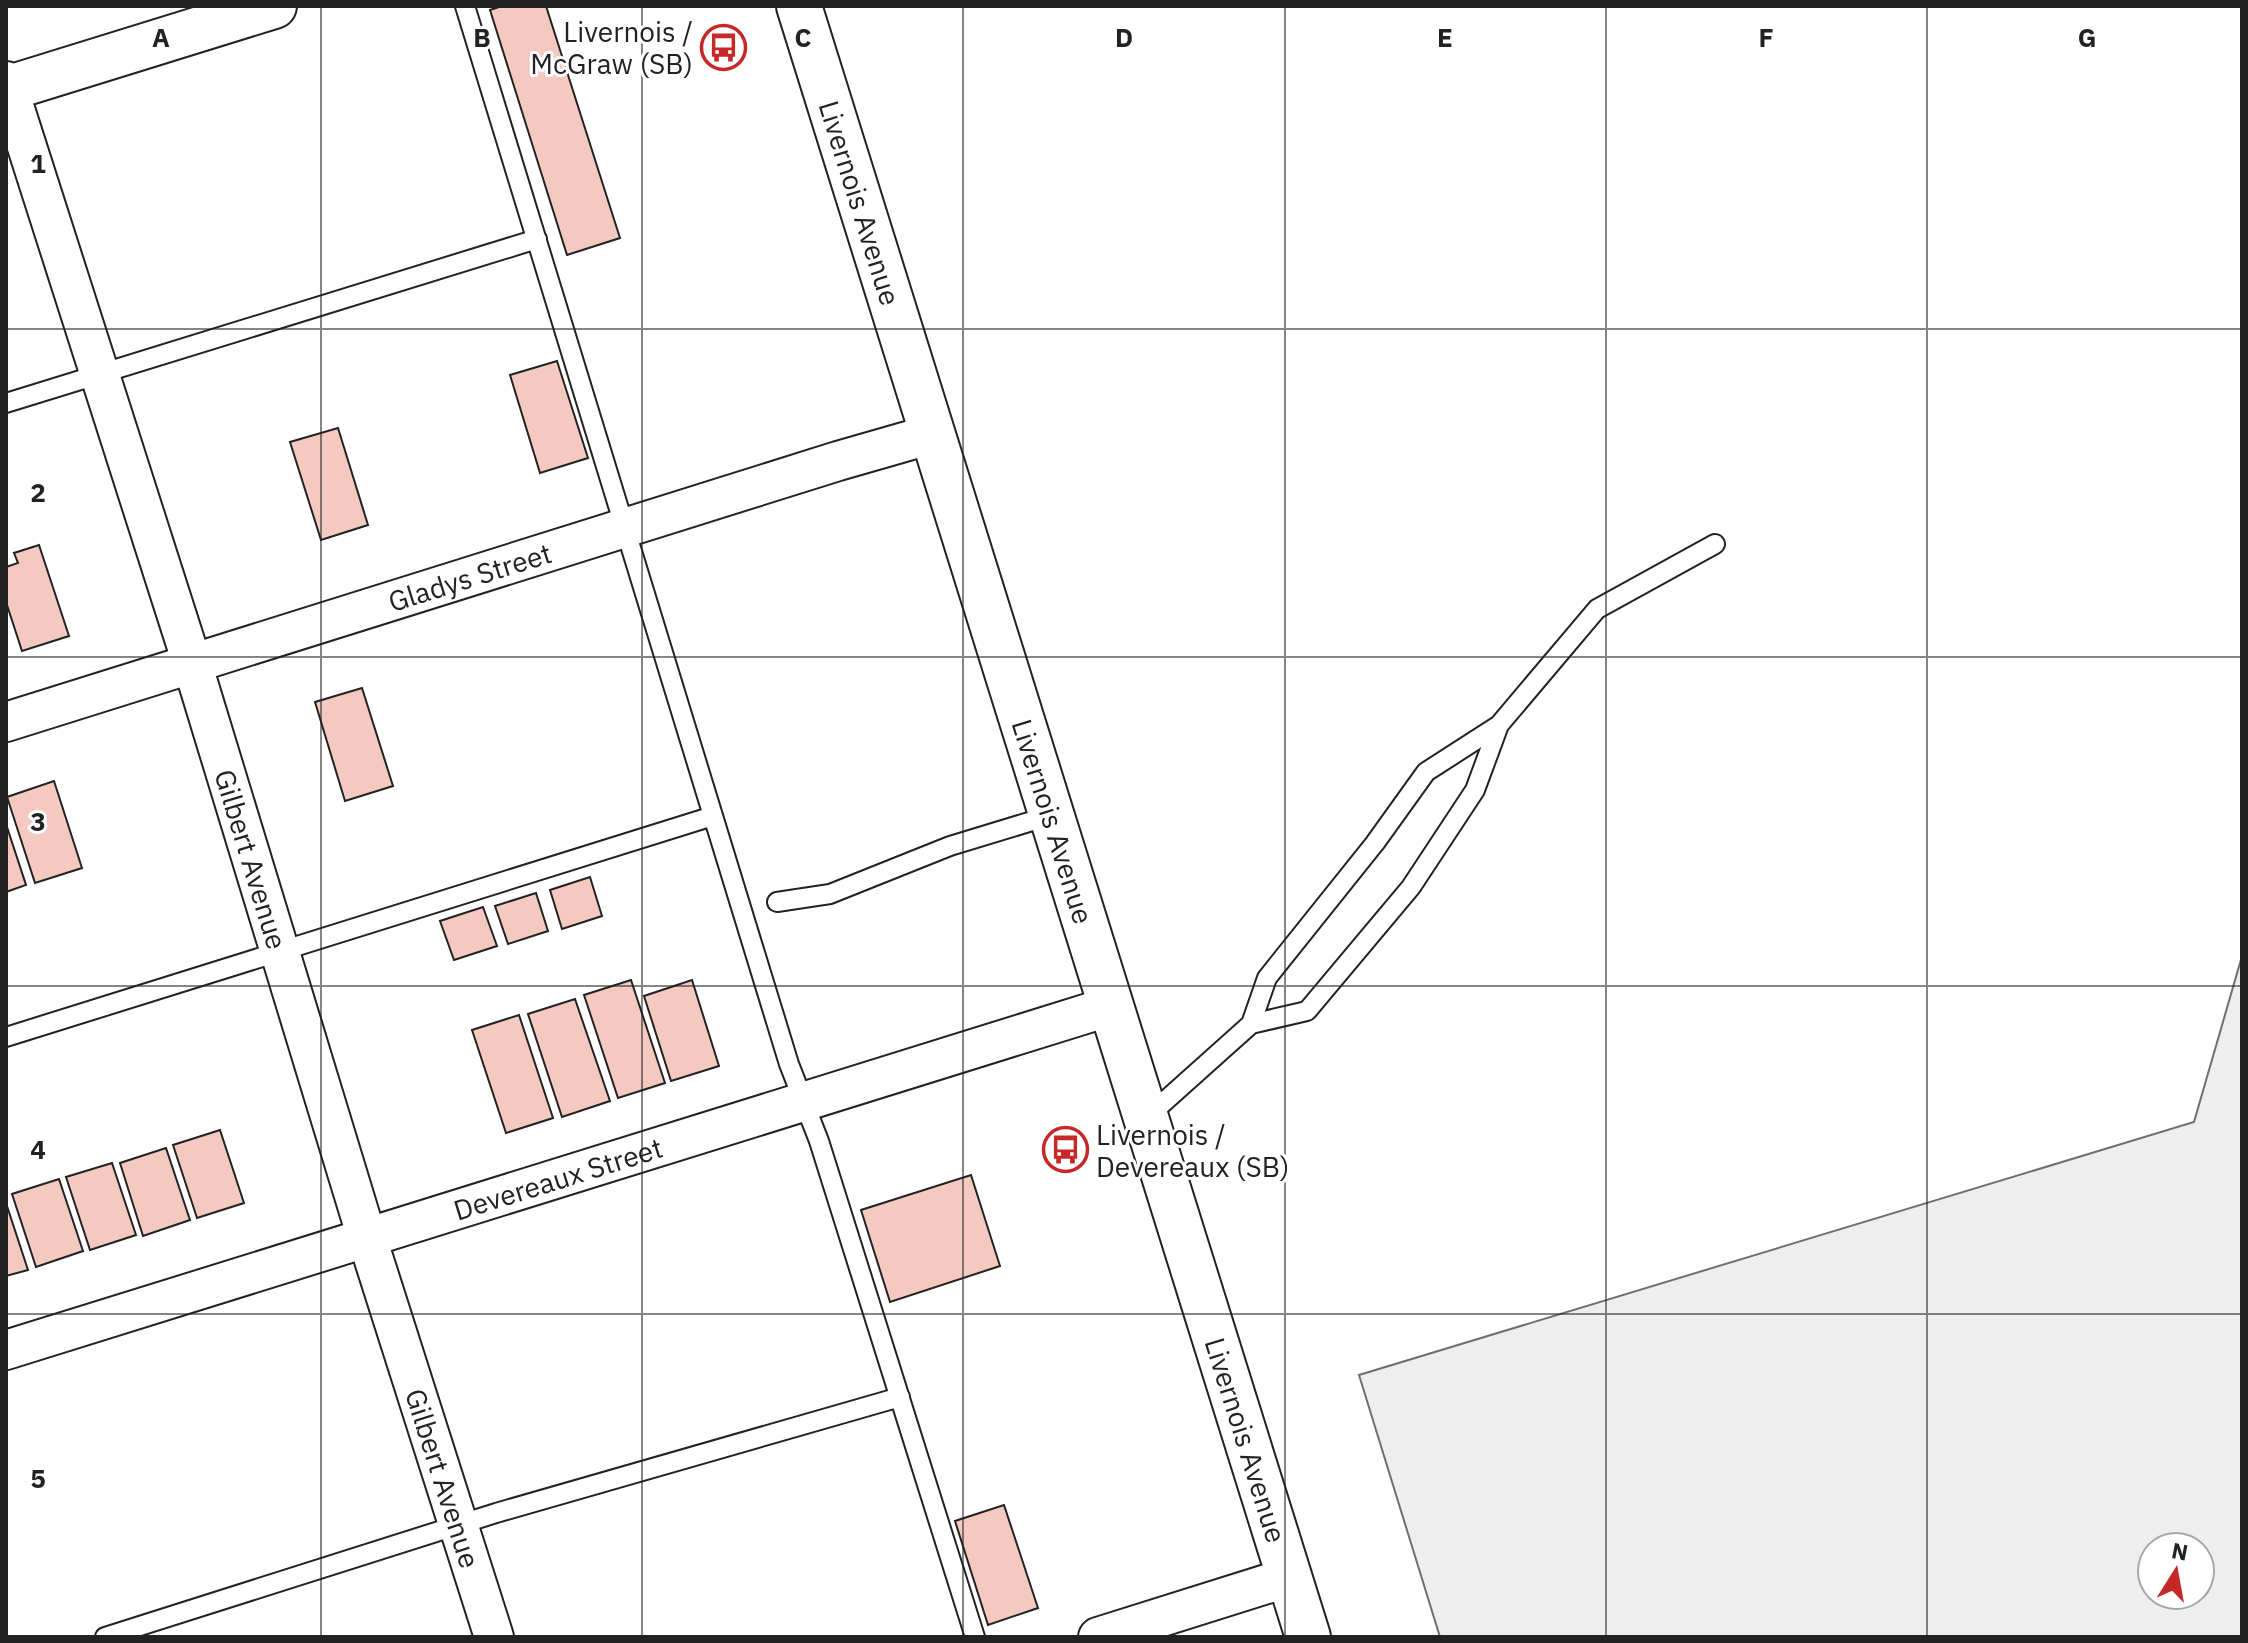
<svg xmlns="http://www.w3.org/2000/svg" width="2248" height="1643" font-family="'IBM Plex Sans',sans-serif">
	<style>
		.green { fill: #eee; stroke: #6f6f6f; stroke-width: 2; fill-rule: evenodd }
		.building { fill: #f3c9c0; stroke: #222; stroke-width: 2 }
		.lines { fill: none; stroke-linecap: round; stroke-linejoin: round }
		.service-casing { stroke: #222; stroke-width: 22 }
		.minor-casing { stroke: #222; stroke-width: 42 }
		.tertiary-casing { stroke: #222; stroke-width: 48 }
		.primary-casing { stroke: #222; stroke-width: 48 }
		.service { stroke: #fff; stroke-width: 18 }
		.minor { stroke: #fff; stroke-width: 38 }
		.tertiary { stroke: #fff; stroke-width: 44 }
		.primary { stroke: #fff; stroke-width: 44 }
		.grid { fill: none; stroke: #222; stroke-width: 2; stroke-opacity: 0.55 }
		.labels { text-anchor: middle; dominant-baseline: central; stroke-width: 6; stroke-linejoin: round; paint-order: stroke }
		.poi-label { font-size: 28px; fill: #222; stroke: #fff; text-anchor: end }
		.street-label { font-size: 28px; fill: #222; stroke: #fff }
		.grid-label { font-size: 26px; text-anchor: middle; font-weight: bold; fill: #222; stroke: #fff; stroke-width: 6; stroke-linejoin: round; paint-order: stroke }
	</style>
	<rect width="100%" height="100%" fill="#fff"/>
	<path class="green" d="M2242 956V1637H1440L1359 1375 2194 1122ZM2152 1547H2200V1595H2152Z"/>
	<path class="building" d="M502 6H546L620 238 567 255 490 10Z
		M557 361 588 458 540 473 510 375Z
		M338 428 368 525 321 540 290 442Z
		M39 545 69 636 22 651 6 602V567L18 563 14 553Z
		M362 688 393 786 345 801 315 702Z
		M54 781 82 868 35 883 7 797Z
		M6 824 26 885 6 892Z
		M590 877 602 916 562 929 550 890Z
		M536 893 548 931 508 944 495 906Z
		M483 907 497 946 454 960 440 921Z
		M631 980 665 1083 618 1098 584 995Z
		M692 980 719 1066 671 1081 644 996Z
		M575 999 610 1101 562 1117 528 1014Z
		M519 1015 553 1118 506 1133 472 1030Z
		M220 1130 244 1203 197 1218 173 1145Z
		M166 1148 190 1220 143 1236 120 1163Z
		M112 1163 136 1235 90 1250 66 1177Z
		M971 1175 1000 1266 890 1302 861 1210Z
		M59 1179 83 1251 36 1267 12 1194Z
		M6 1203 28 1270 6 1276Z
		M1004 1505 1038 1608 988 1625 955 1521Z"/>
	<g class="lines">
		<defs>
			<path id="service" d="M465 6 789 1064 819 1141 975 1637
				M6 403 537 239
				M777 902 830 894 950 846 1052 815
				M1251 1024 1267 978 1375 843 1426 772 1499 725 1597 609 1715 544
				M6 1037 713 816
				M1146 1118 1251 1024 1307 1011 1411 887 1475 790 1499 725
				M105 1637 496 1513 900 1397"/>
			<g id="minor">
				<path id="s1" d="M6 81 192 663 367 1238 494 1637"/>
				<path id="s2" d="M6 722 838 461 932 434"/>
				<path id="s3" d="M6 1350 1111 1006"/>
				<path d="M1098 1637 1289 1577"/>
			</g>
			<path id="tertiary" d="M6 89 274 6"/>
			<g id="primary">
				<path id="s4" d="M799 6 1308 1637"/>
			</g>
		</defs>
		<use href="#service" class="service-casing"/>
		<use href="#minor" class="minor-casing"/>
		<use href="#tertiary" class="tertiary-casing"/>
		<use href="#primary" class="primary-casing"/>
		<use href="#service" class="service"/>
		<use href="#minor" class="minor"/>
		<use href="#tertiary" class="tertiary"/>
		<use href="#primary" class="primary"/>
	</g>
	<path class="grid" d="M321 6V1637M642 6V1637M963 6V1637M1285 6V1637M1606 6V1637M1927 6V1637M6 329H2242M6 657H2242M6 986H2242M6 1314H2242"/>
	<defs>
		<symbol id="bus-ring" viewBox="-11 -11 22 22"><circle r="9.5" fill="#fff" stroke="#c62828" stroke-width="1.5"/><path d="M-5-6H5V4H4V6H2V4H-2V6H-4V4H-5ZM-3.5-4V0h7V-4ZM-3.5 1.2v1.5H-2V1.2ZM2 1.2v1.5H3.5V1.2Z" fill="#c62828"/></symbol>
	</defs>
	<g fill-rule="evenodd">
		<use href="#bus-ring" x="698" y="22" width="51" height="51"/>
		<use href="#bus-ring" x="1040" y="1124" width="51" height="51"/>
	</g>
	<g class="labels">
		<g class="poi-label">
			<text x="693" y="31">Livernois /<tspan x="693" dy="32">McGraw (SB)</tspan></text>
			<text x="1096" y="1134" text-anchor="start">Livernois /<tspan x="1096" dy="32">Devereaux (SB)</tspan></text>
		</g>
		<g class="street-label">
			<text stroke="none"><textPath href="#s4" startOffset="206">Livernois Avenue</textPath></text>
			<text stroke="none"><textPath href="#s2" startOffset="486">Gladys Street</textPath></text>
			<text stroke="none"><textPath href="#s4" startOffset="854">Livernois Avenue</textPath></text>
			<text stroke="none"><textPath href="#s1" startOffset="816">Gilbert Avenue</textPath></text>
			<text stroke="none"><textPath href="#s3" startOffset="578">Devereaux Street</textPath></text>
			<text stroke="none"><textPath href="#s4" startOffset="1502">Livernois Avenue</textPath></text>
			<text stroke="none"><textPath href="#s1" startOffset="1464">Gilbert Avenue</textPath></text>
		</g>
	</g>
	<g class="grid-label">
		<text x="161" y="47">A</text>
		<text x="482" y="47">B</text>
		<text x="803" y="47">C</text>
		<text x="1124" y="47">D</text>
		<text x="1445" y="47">E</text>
		<text x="1766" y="47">F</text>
		<text x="2087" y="47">G</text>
		<text x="38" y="173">1</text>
		<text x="38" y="502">2</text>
		<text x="38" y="831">3</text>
		<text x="38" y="1159">4</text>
		<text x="38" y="1488">5</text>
	</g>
	<rect width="2248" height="1643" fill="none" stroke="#222222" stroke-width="16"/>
	<g transform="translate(2176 1571) rotate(11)"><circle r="38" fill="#ffffff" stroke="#a7a7a7" stroke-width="2"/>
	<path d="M0-6L14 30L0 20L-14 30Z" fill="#c62828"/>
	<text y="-12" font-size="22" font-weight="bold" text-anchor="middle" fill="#222222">N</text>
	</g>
</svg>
